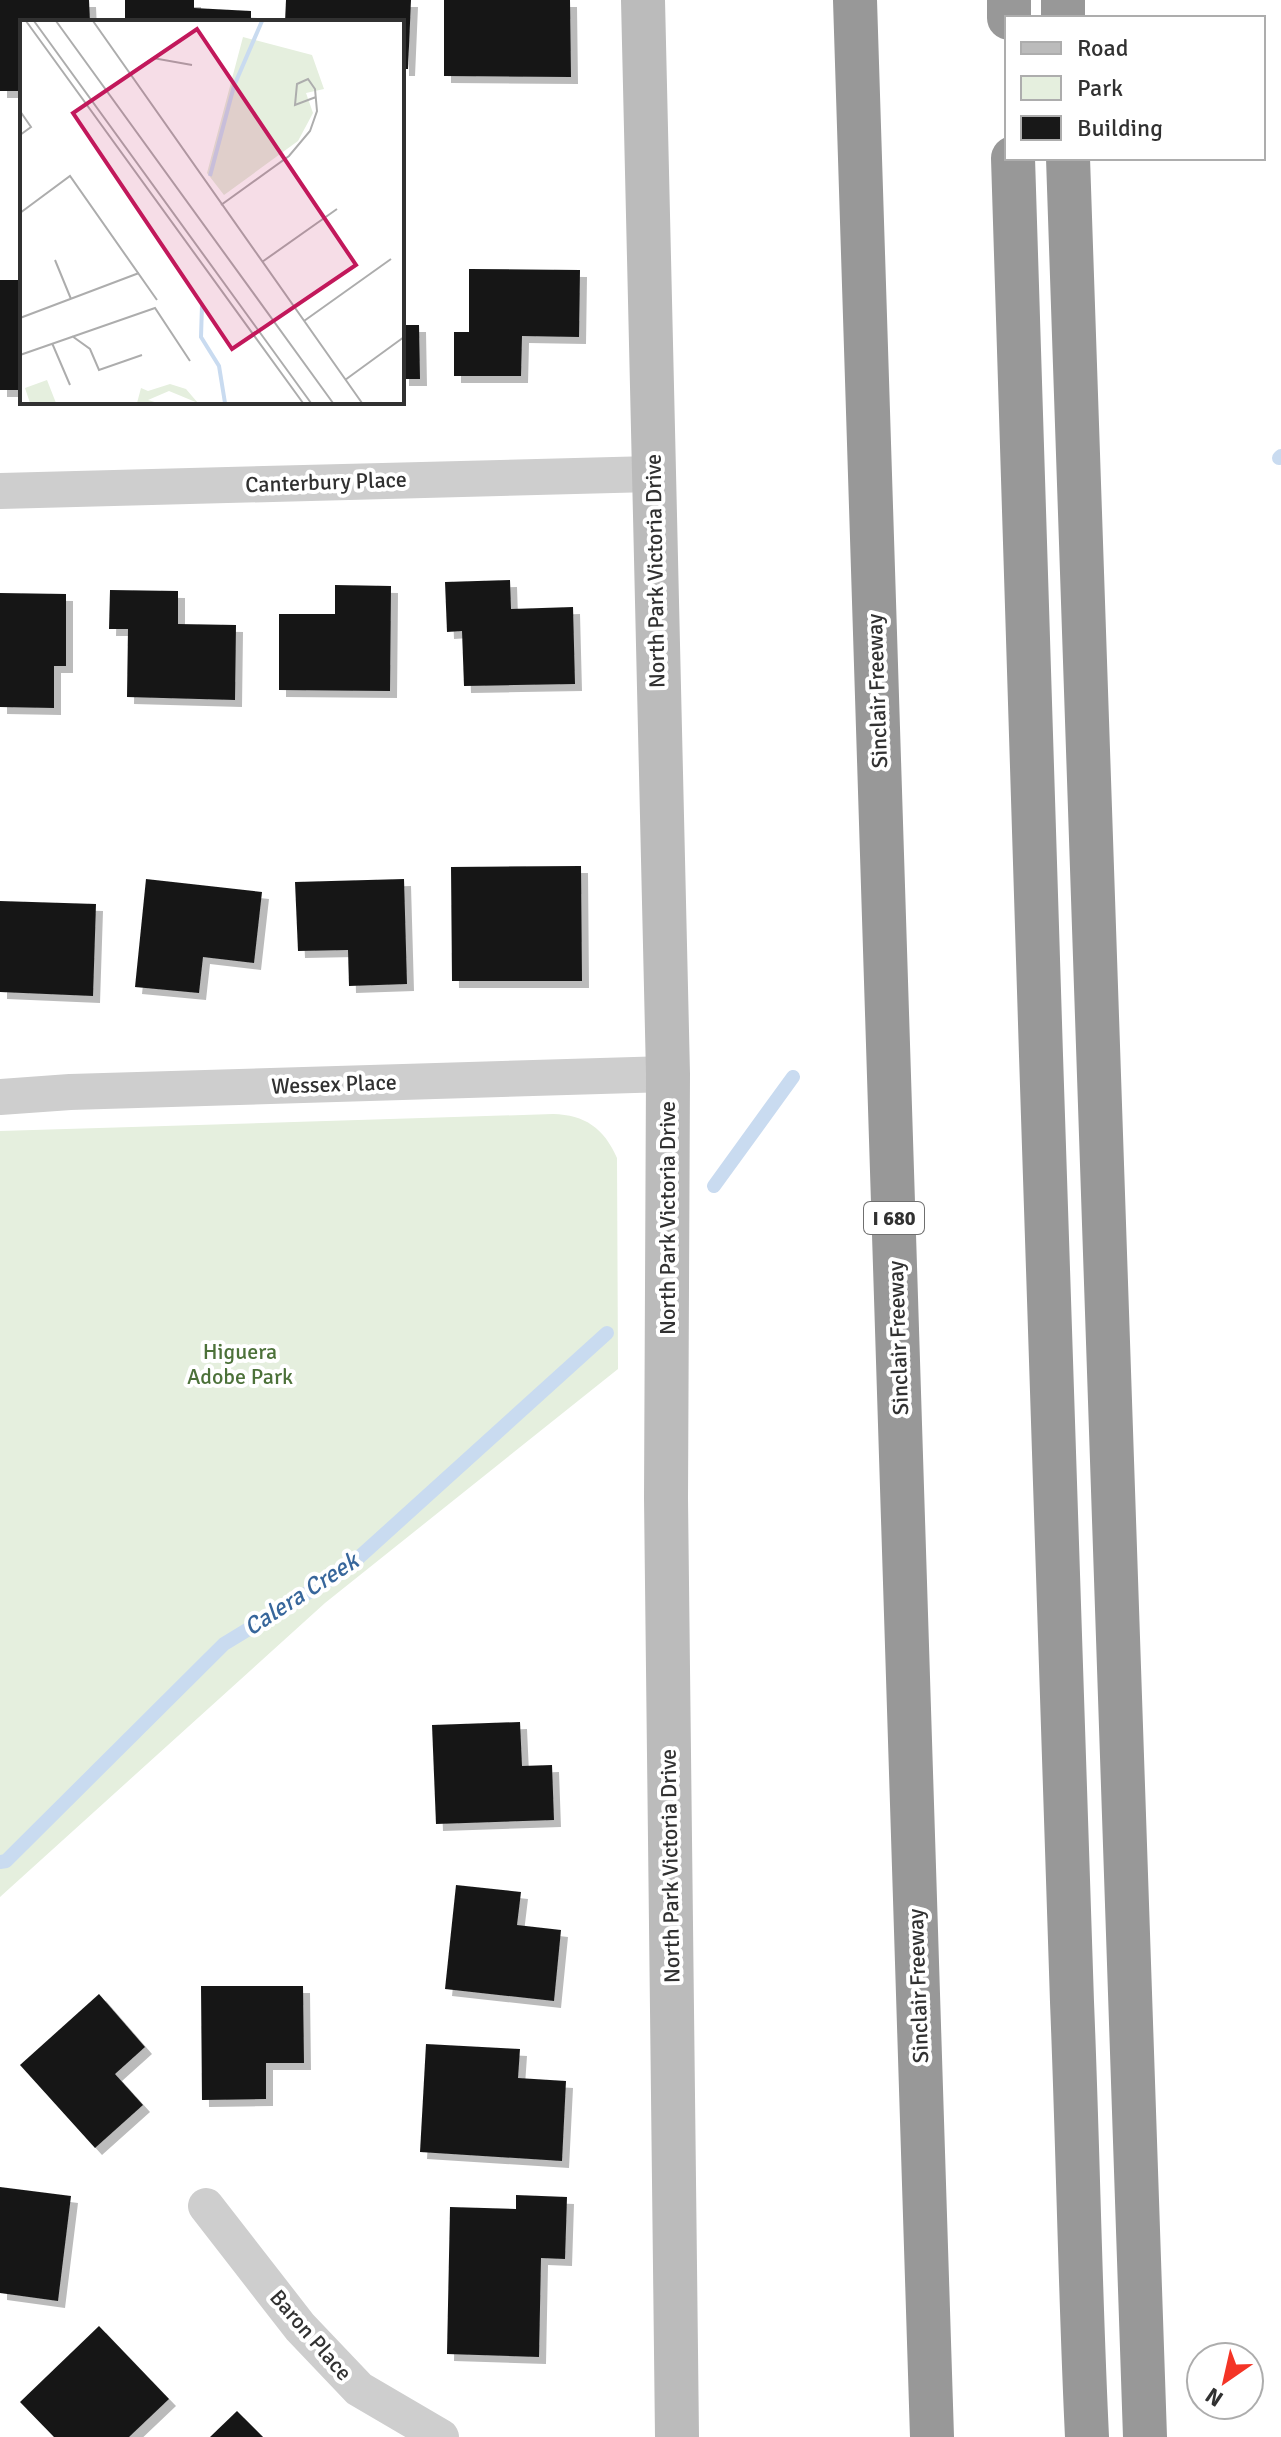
<svg xmlns="http://www.w3.org/2000/svg" width="1281" height="2437" font-family="Signika,sans-serif">
	<style>
		.green { fill: #e5efde }
		.lines { fill: none; stroke-linecap: round; stroke-linejoin: round }
		.stream { stroke: #c9dbf0; stroke-width: 14 }
		.building { fill: #181818; filter: url(#shadow) }
		.street { stroke: #cecece; stroke-width: 36 }
		.secondary { stroke: #bbb; stroke-width: 44 }
		.highway { stroke: #989898; stroke-width: 44 }
		.labels { text-anchor: middle; dominant-baseline: central; stroke-width: 8; stroke-linejoin: round; paint-order: stroke }
		.shield { fill: #fff; stroke: #6f6f6f; stroke-width: 2 }
		.shield-label { font-size: 20px; font-weight: bold; fill: #313131 }
		.street-label { font-size: 22px; fill: #313131; stroke: #fff }
		.park-label { font-size: 22px; fill: #4c7139; stroke: #fff }
		.water-label { font-size: 24px; font-style: italic; fill: #37669b; stroke: #fff }
		.inset-river { fill: none; stroke: #c9dbf0; stroke-width: 4 }
		.inset-road { fill: none; stroke: #adadad; stroke-width: 2 }
		.view { fill: #c2185b; fill-opacity: 0.15; stroke: #c2185b; stroke-width: 4 }
		.inset-edge { fill: none; stroke: #313131; stroke-width: 4 }
	</style>
	<defs>
		<filter id="shadow"><feDropShadow dx="7" dy="7" stdDeviation="0" flood-color="#0004"/></filter>
	</defs>
	<rect width="100%" height="100%" fill="#fff"/>
	<path class="green" d="M553 1114C585 1115 604 1128 617 1158L618 1369 325 1603 0 1897V1131Z"/>
	<g class="lines">
		<path class="stream" d="M1279 458 1281 456
			M714 1186 793 1077
			M0 1862 6 1861 224 1644 345 1570 607 1333"/>
	</g>
	<path class="building" d="M0 0H89L90 22H22V91H0Z
		M125 0H194V8L251 11V22H125Z
		M286 0H411L408 69H402V22H285Z
		M444 0H570L571 77 444 76Z
		M469 269 580 270 579 337 522 336 521 376H454V332H469Z
		M0 280H22V390H0Z
		M402 325H419L420 379H402Z
		M510 580 511 609 573 607 575 684 464 686 462 631 447 632 445 582Z
		M335 585 391 586 390 691 279 690V614H335Z
		M110 590 178 591V624L236 625 235 700 127 697 128 629H109Z
		M0 593 66 594V666H54V708L0 707Z
		M581 866 582 981H452L451 867Z
		M146 879 262 892 254 963 203 957 199 993 135 987Z
		M404 879 407 984 349 986 348 950 298 951 295 882Z
		M0 901 96 904 93 996 0 992Z
		M520 1722 522 1766 552 1765 554 1820 436 1824 432 1725Z
		M456 1885 521 1892 517 1925 561 1930 554 2001 445 1989Z
		M201 1986H303L304 2063H266V2099L202 2100Z
		M99 1994 145 2047 115 2074 143 2105 95 2148 20 2065Z
		M426 2044 520 2049 518 2078 566 2081 562 2161 420 2152Z
		M0 2187 71 2196 58 2301 0 2293Z
		M516 2195 567 2197 565 2259 541 2258 539 2357 447 2354 450 2207 516 2209Z
		M99 2326 169 2399 129 2437H54L20 2402Z
		M237 2411 263 2437H210Z"/>
	<g class="lines">
		<path class="street" d="M0 491 652 474
			M0 1097 70 1092 668 1074
			M206 2206 300 2327 359 2389 441 2437"/>
		<path class="secondary" d="M643 0 668 1074 666 1498 677 2437"/>
		<path class="highway" d="M855 0 932 2437
			M1009 0V18
			M1063 0V18
			M1013 158C1034 773 1049 1387 1072 2002 1078 2147 1080 2292 1087 2437
			M1068 158 1145 2437"/>
	</g>
	<g class="labels">
		<rect class="shield" x="864" y="1202" width="60" height="32" rx="6"/>
		<g class="shield-label">
			<text x="894" y="1218">I 680</text>
		</g>
		<g class="street-label">
			<text transform="translate(326 482) rotate(-2)">Canterbury Place</text>
			<text transform="translate(655 571) rotate(-91)">North Park Victoria Drive</text>
			<text transform="translate(877 691) rotate(-92)">Sinclair Freeway</text>
			<text transform="translate(334 1084) rotate(-2)">Wessex Place</text>
			<text transform="translate(667 1218) rotate(-90)">North Park Victoria Drive</text>
			<text transform="translate(898 1338) rotate(-92)">Sinclair Freeway</text>
			<text transform="translate(670 1866) rotate(-91)">North Park Victoria Drive</text>
			<text transform="translate(918 1986) rotate(-92)">Sinclair Freeway</text>
			<text transform="translate(311 2335) rotate(49)">Baron Place</text>
		</g>
		<g class="park-label">
			<text x="240" y="1351">Higuera<tspan x="240" dy="25">Adobe Park</tspan></text>
		</g>
		<g class="water-label">
			<text transform="translate(301 1594) rotate(-33)">Calera Creek</text>
		</g>
	</g>
	<g transform="translate(20 20)">
		<rect width="384" height="384" fill="#fff"/>
		<path d="M223 17 292 35 304 69 286 73 293 93 278 121 204 175 187 153ZM27 360 36 383H10L5 368ZM150 364 166 369 178 383 149 371 128 380 138 383H117L121 368 128 371Z" fill="#e5efde"/>
		<path class="inset-river" d="M190 156 214 66 242 1M182 285 181 317 199 346 205 383"/>
		<path class="inset-road" d="M6 1 283 383M14 1 291 383M36 1 313 383M73 1 342 383M111 53 133 38 172 45M0 91 11 107 0 115M201 185 269 136 290 111 297 91 295 69 288 59 277 64 275 85 296 77M0 193 50 156 137 280M35 240 51 279M242 242 317 189M0 298 119 253M284 301 371 239M52 316 70 329 79 350 122 335M32 323 50 365M0 335 135 288 170 341M325 360 384 317"/>
		<path class="view" d="M177 9 336 245 212 329 53 93Z"/>
		<rect width="384" height="384" class="inset-edge"/>
	</g>
	<rect x="1005" y="16" width="260" height="144" fill="#ffffff" stroke="#adadad" stroke-width="2"/>
	<rect x="1021" y="42" width="40" height="12" fill="#bbbbbb" stroke="#adadad" stroke-width="2"/>
	<text x="1077" y="56" font-size="24" fill="#313131">Road</text>
	<rect x="1021" y="76" width="40" height="24" fill="#e5efde" stroke="#adadad" stroke-width="2"/>
	<text x="1077" y="96" font-size="24" fill="#313131">Park</text>
	<rect x="1021" y="116" width="40" height="24" fill="#181818" stroke="#adadad" stroke-width="2"/>
	<text x="1077" y="136" font-size="24" fill="#313131">Building</text>
	<g transform="translate(1225 2381) rotate(214)"><circle r="38" fill="#ffffff" stroke="#adadad" stroke-width="2"/>
	<path d="M0-6L14 30L0 20L-14 30Z" fill="#f43426"/>
	<text y="-12" font-size="22" font-weight="bold" text-anchor="middle" fill="#313131">N</text>
	</g>
</svg>
